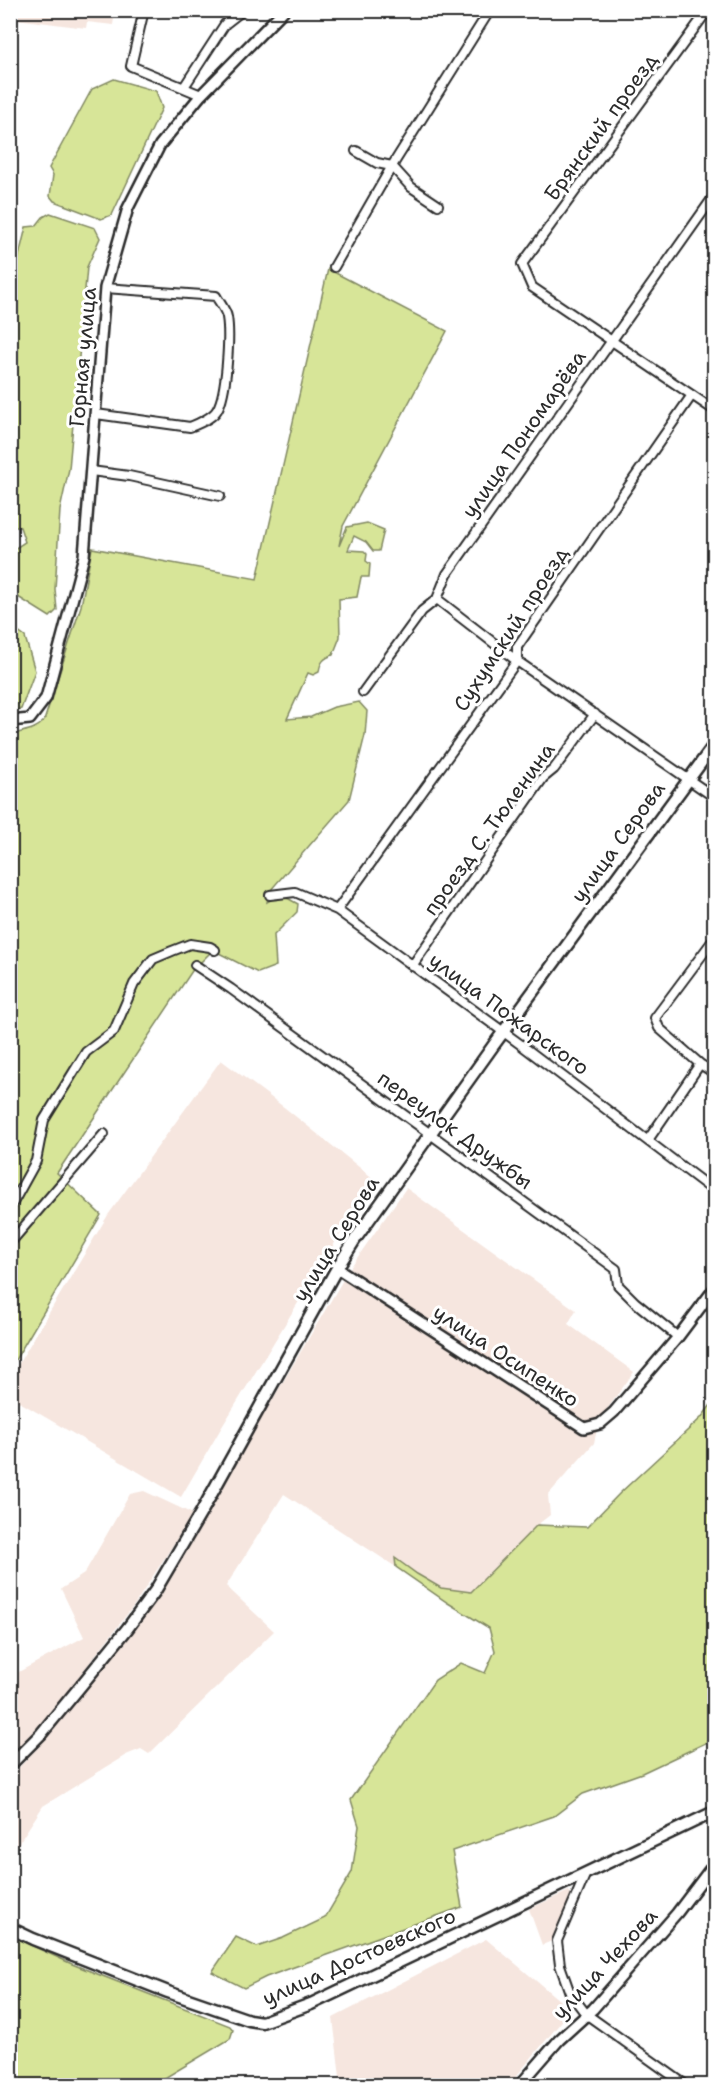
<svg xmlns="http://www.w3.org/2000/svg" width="725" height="2096" font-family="'Shantell Sans',sans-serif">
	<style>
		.built { fill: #f6e6df }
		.green { fill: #d7e598; stroke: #818862; stroke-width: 1.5 }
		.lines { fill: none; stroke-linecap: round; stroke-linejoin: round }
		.minor-casing { stroke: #2b2b2b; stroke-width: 12 }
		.tertiary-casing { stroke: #2b2b2b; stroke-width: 14 }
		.secondary-casing { stroke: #2b2b2b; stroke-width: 15 }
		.minor { stroke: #fff; stroke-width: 8 }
		.tertiary { stroke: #fff; stroke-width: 9 }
		.secondary { stroke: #fff; stroke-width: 10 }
		.labels { text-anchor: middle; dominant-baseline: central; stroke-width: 6; stroke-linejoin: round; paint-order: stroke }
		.street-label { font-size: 21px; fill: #2b2b2b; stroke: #fff }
	</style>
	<rect width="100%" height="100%" fill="#fff"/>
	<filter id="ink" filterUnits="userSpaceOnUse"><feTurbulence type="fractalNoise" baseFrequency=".0167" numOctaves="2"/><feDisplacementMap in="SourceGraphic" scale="12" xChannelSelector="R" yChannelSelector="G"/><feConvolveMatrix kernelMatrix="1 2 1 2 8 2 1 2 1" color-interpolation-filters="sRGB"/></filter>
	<g filter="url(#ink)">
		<path class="built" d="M11 10H115V11L113 25 87 22 86 28 16 19 11 51Z
			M221 1060 285 1108 374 1179 220 1430 181 1497 11 1397V1376L108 1215Z
			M406 1188 576 1310 568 1324 634 1372 599 1420 594 1443 548 1495 550 1515 537 1525 471 1593 441 1588 417 1574 396 1559V1567L284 1494 226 1586 274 1631 149 1754 141 1749 126 1755 43 1806 11 1855V1776L43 1742 135 1628 160 1591 350 1268Z
			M144 1491 193 1514 135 1604 43 1723 11 1756V1676L84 1637 61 1589 84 1574 130 1494Z
			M569 1891 572 1896 552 1941 542 1945 529 1909Z
			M486 1939 571 2010 509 2085H341L333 2018Z"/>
		<path class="green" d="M114 79 156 91 162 108 112 215 101 219 54 201 50 196 53 175 49 168 92 89Z
			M50 213 95 228 100 238 87 267 69 469 60 510 55 589 57 610 50 617 10 592 11 551 25 542 20 527H11L10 293 26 227 36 226 43 217Z
			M328 269 447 331 343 526 339 546 347 527 367 523 384 530 379 551H373L366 542 354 536 348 550 364 551 367 554 366 561 370 564 369 577H361L357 597 339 599 340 637 333 655C324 658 320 662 319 672L313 675 308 673 287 719 311 717 334 707 359 702 367 711 365 735 349 800 269 892 267 902 278 896 289 899 298 904 297 912 274 935 276 966 258 973 213 950 192 971 57 1173 101 1215 11 1367V735C25 730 33 732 44 721L81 606 92 548 257 579Z
			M10 626 25 637 35 671 21 709 11 711Z
			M714 1401V1739L642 1773 583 1794 554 1816 452 1851 462 1907 266 1977 244 1988 212 1972 236 1937 257 1947 283 1938 325 1918 352 1872 359 1826 351 1800 435 1680 461 1663 485 1673 495 1651 489 1628 448 1603 396 1567 395 1558 417 1574 441 1588 471 1592 537 1525 587 1527 620 1493 701 1418Z
			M11 1936 72 1964 230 2026 233 2030 230 2039 153 2085H11Z"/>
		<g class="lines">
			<defs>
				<path id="minor" d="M144 10 131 66 201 95
					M708 10 522 264 532 287 714 410
					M184 87 225 24 243 10
					M356 151 377 163 392 166 411 187 438 205
					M334 267 392 166 490 10
					M96 414 190 427C198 424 213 417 217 410 227 394 230 335 227 317 226 310 219 302 216 296L105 288
					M91 471 129 476 220 496
					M437 599 517 661 714 797
					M363 692 422 611 437 599 447 574 714 196
					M270 895 295 892 337 910 520 1044 714 1191
					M337 910 517 661V647L692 395
					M195 965 231 989 616 1269 618 1285 635 1302 678 1337
					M412 966 543 778 554 769 595 714
					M700 1064 714 1073
					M648 1140 700 1064 659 1028 655 1018 714 939
					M10 1208 36 1161 44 1120 86 1052 114 1031 134 984 153 959 172 951 190 944 210 947 215 950
					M10 1243 104 1134
					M586 1873 557 1941 560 1965 570 1993 586 2014 687 2086"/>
				<path id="tertiary" d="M10 721 30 719 46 698 84 556 105 288 128 208 160 145 201 95 284 10
					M337 1268 584 1428 600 1424 614 1412 678 1337 714 1289
					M519 2086 559 2040 593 2009 677 1913 714 1864"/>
				<path id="secondary" d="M10 1765 41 1734 83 1683 127 1629 155 1591 202 1511 337 1268 356 1238 493 1046 714 745
					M10 1928 33 1939 168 1992 249 2020 262 2022 311 2004 714 1812"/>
			</defs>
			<use href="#minor" class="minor-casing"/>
			<use href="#tertiary" class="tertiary-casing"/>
			<use href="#secondary" class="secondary-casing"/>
			<use href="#minor" class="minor"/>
			<use href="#tertiary" class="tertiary"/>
			<use href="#secondary" class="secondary"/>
		</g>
	</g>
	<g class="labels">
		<g class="street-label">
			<text transform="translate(601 127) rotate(-54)">Брянский проезд</text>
			<text transform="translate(83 357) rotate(-85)">Горная улица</text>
			<text transform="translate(524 434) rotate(-55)">улица Пономарёва</text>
			<text transform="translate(511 629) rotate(-57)">Сухумский проезд</text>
			<text transform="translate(489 829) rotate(-54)">проезд С. Тюленина</text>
			<text transform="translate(618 842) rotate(-54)">улица Серова</text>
			<text transform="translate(509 1014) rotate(36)">улица Пожарского</text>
			<text transform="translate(455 1130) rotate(36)">переулок Дружбы</text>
			<text transform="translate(336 1239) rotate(-58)">улица Серова</text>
			<text transform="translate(506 1356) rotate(33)">улица Осипенко</text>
			<text transform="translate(359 1957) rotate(-24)">улица Достоевского</text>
			<text transform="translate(605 1964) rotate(-47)">улица Чехова</text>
		</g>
	</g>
	<rect width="725" height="2096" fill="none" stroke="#fff" stroke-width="36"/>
	<rect x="18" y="18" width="689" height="2060" fill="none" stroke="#2b2b2b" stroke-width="2" filter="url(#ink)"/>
</svg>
